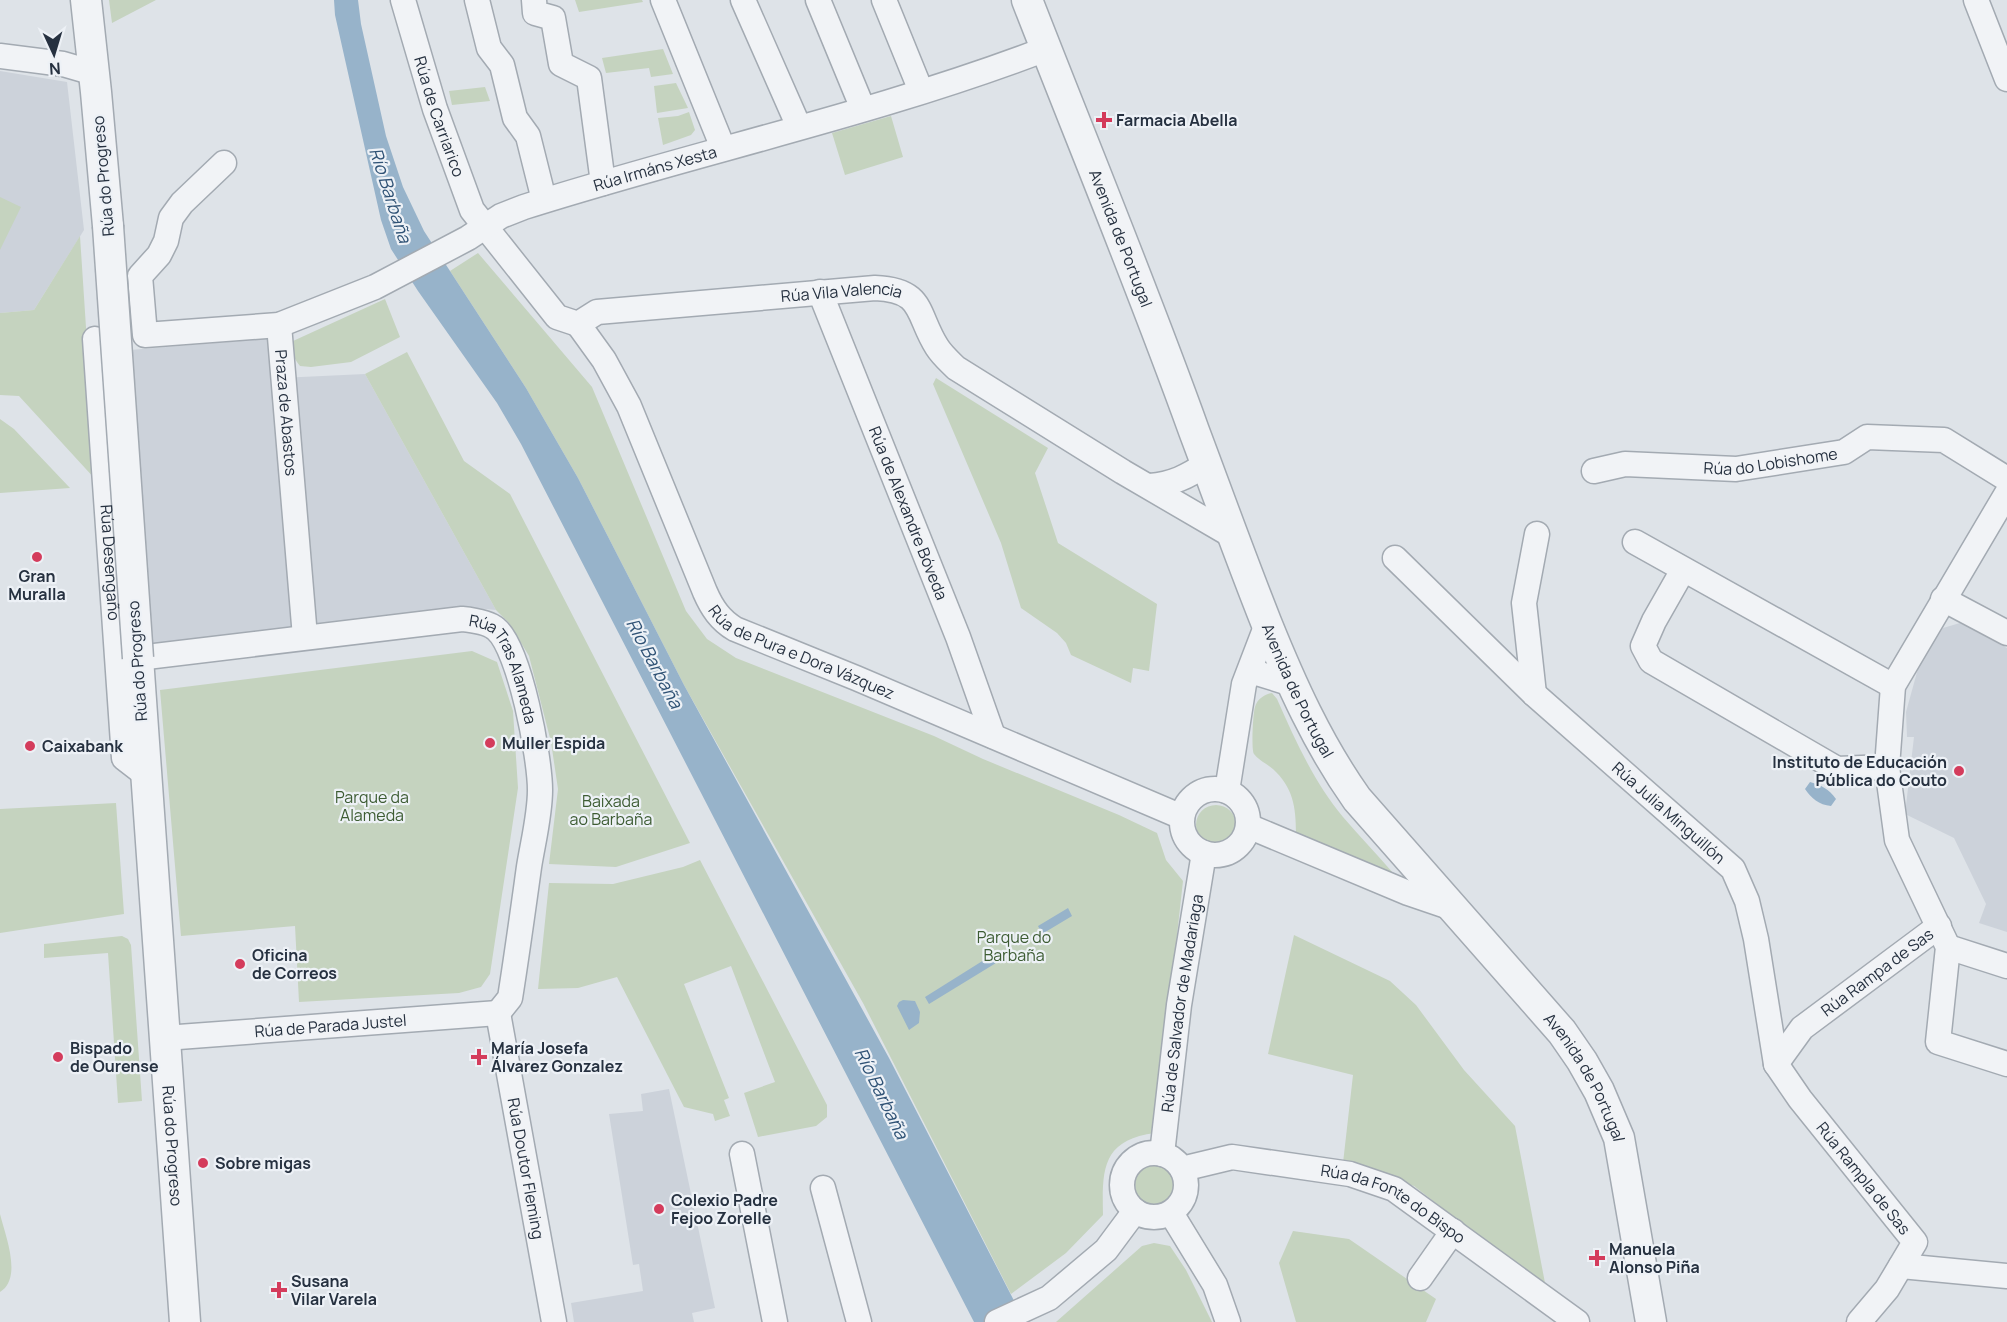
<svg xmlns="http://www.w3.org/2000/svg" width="2007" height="1322" font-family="Manrope,sans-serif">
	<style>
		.built { fill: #ccd2da }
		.green { fill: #c5d3bf }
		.water { fill: #97b3ca }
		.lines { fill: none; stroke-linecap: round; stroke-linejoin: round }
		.minor-casing { stroke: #a3aab2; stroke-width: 27 }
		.tertiary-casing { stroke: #a3aab2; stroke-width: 33 }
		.minor { stroke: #f1f3f6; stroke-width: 24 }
		.tertiary { stroke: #f1f3f6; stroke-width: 30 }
		.tertiary-bridge-casing { stroke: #a3aab2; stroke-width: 33; stroke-linecap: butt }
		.tertiary-bridge { stroke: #f1f3f6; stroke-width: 30 }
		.poi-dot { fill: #d43c5c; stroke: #edf1f6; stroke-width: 2 }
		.labels { text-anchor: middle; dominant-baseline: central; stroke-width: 4.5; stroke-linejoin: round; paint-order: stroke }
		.street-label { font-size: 16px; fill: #263140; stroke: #edf1f6 }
		.poi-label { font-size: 16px; font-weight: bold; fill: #263140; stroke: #edf1f6; text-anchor: start }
		.park-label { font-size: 16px; fill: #3d5c33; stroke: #edf1f6 }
		.water-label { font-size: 18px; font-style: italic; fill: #2f5275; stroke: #edf1f6 }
	</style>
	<rect width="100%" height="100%" fill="#dee3e8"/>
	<path class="built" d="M0 71 67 82 84 230 34 310 0 313Z
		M276 338 280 378 365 374 496 610 466 607 153 644 130 350Z
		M1960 623 2007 648V932L1979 923 1986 904 1954 838 1905 814 1914 737H1907L1906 712 1919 665 1943 628Z
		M669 1089 715 1308 692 1313 694 1322H574L571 1303 643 1291 639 1264 633 1265 609 1114 643 1111 641 1094Z"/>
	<path class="green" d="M109 0H156L112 23Z
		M575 0H642L643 2 579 12Z
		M663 49 673 74 651 77 649 68 606 73 602 58Z
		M676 83 688 108 657 113 654 86Z
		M485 87 490 101 452 105 449 91Z
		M689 112 695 130 691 135 663 145 658 118 678 116Z
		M891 116 903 157 845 175 832 133Z
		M0 197 21 207 0 250Z
		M80 236 96 480 19 396 0 395V313L34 310Z
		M478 253 592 387 686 611 707 639 736 658 934 736 983 759 1119 815 1157 833 1166 860 1183 881 1155 1133C1102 1140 1102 1169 1103 1215L1066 1253 1011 1294 863 1003 684 685 578 478 526 388 450 271Z
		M385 299 400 337 351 362 311 367 300 366C293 358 292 351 293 341Z
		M407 352 464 461 510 494 690 843 616 867 549 864 558 789 551 742 529 656 509 623 496 610 365 374Z
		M936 378 1048 448 1035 473 1058 543 1157 604 1149 671 1133 668 1131 683 1071 655 1066 643 1057 633 1021 608 1001 543 933 384Z
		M0 419 14 429 70 488 0 493Z
		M472 651 497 662 513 711 518 788 490 974 481 987 459 993 299 1002 295 926 181 936 160 690Z
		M1272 693 1277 699C1295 740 1314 782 1343 817 1359 836 1377 854 1393 873L1394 876 1296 837C1296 812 1295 791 1276 772 1270 765 1259 761 1254 754 1251 750 1253 713 1255 707 1257 699 1265 694 1272 693Z
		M116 803 124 914 0 933V809Z
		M1196 825a20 20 0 1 1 40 0a20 20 0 1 1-40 0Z
		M700 860 827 1105V1117L816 1126 758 1137 744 1093 775 1082 731 966 684 984 729 1098 724 1100 730 1116 715 1121 713 1114 684 1107 617 977 578 988 538 989 549 883 613 884 683 867Z
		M1294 935 1390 981 1416 1005 1464 1070 1515 1126 1545 1283 1543 1287 1414 1186 1343 1163 1353 1075 1268 1054Z
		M122 936 128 939 131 945 142 1101 118 1103 108 953 44 958V944Z
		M1135 1185a21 21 0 1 1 42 0a21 21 0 1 1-42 0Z
		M0 1214C5 1235 23 1278 0 1292Z
		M1293 1231 1349 1239 1436 1299 1426 1322H1296L1279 1263Z
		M1154 1243 1170 1246 1186 1270 1212 1322H1056L1142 1246Z"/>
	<path class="water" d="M334 0H358L361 24 386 136 403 187 424 231 526 388 578 478 684 685 889 1058 1025 1322H974L521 444 497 403 418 291 391 249 381 220 335 15Z
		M1810 782C1821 785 1829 789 1836 799L1831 806C1819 805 1811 798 1805 789Z
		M1068 908 1072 916 1042 934 1038 926Z
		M992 955 996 963 929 1004 925 997Z
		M903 1000 915 1001 920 1012 919 1023 909 1030 897 1006 899 1002Z"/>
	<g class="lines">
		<defs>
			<g id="minor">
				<path id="s1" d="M403 0 435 109 472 210 557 317 578 324 597 312 875 288C925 290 916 314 937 347 942 355 949 361 956 368L1123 472 1231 535"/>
				<path d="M477 0 489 48 502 65 515 118 528 136 544 200"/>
				<path d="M534 0 535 13 553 18 561 64 589 78 603 183"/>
				<path d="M663 0 723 148"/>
				<path d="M743 0 799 127"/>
				<path d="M818 0 863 109"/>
				<path d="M884 0 921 91"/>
				<path d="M1976 0 2007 79"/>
				<path d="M0 56 63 64 94 73"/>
				<path id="s2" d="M224 163 182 203 171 218 166 241 159 255 140 276 145 335 279 325 375 287 468 238 501 216 524 207C697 152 876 114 1046 49"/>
				<path id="s3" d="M820 292 958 637 993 736"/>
				<path id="s4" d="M578 324 604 360 629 406 705 592C712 608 720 620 735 629L856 678 1182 817"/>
				<path id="s5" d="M279 325 305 637"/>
				<path id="s6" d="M95 339 124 758 146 775"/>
				<path id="s7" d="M1594 471 1625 464 1736 469 1844 452 1867 437 1944 440 2007 479"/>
				<path d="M1150 486C1172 484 1187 477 1206 464"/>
				<path d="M2007 493 1893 686 1887 767 1897 840 1948 947 1938 1042 2007 1064"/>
				<path d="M1635 542 1893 686"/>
				<path id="s8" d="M1395 558 1534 694 1733 869 1747 901 1756 939 1776 1064 1800 1099 1915 1242 1887 1289 1859 1322"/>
				<path d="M1683 570 1654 621 1643 646 1651 661 1837 769 1887 767"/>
				<path d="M1943 599 2007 633"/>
				<path id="s9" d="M138 658 462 619C472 620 488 622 496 629 520 649 540 758 540 790 540 815 533 842 529 867 523 910 517 954 510 998L498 1013"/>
				<path d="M1257 673 1292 684"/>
				<path d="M1534 694 1524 603 1537 534"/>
				<circle cx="1215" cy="822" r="33"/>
				<path d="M1227 791 1244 684 1267 624"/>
				<path d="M1248 826 1408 893 1452 908"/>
				<path d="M1948 947 2007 966"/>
				<path id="s10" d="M498 1013 554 1322"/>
				<path id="s11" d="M165 1038 498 1013"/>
				<path id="s12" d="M1776 1064 1802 1028 1939 926"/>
				<circle cx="1154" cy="1185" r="32"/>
				<path d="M742 1154 775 1322"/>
				<path id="s13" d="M1162 1154 1179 1005 1204 853"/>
				<path id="s14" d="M1182 1169 1232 1157 1350 1174 1394 1189 1577 1322"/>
				<path d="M823 1188 859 1322"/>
				<path d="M1171 1213 1215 1285 1228 1322"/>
				<path d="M1901 1266 2007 1276"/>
				<path d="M1420 1278 1453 1231"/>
				<path d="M997 1322 1049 1298 1106 1250 1135 1211"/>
			</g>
			<g id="tertiary">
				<path d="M86 0 96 92 108 226"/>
				<path id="s15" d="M1027 0C1083 144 1142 286 1194 431 1218 495 1241 559 1266 622 1291 684 1318 744 1357 799L1562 1032 1582 1061 1599 1091 1619 1138 1651 1322"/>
				<path id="s16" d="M138 658 185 1322"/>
			</g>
		</defs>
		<use href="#minor" class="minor-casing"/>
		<use href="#tertiary" class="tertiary-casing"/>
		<use href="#minor" class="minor"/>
		<use href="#tertiary" class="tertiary"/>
		<defs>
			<path id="tertiary-bridge" d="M108 226 138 658"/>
		</defs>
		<use href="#tertiary-bridge" class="tertiary-bridge-casing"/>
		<use href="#tertiary-bridge" class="tertiary-bridge"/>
	</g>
	<g class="poi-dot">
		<path d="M1101 111h6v6h6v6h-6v6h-6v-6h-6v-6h6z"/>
		<circle cx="37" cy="557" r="6"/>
		<circle cx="490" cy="743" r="6"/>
		<circle cx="30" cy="746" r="6"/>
		<circle cx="1959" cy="771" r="6"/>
		<circle cx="240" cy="964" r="6"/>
		<circle cx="58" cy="1057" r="6"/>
		<path d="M476 1048h6v6h6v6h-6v6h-6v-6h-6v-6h6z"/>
		<circle cx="203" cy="1163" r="6"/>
		<circle cx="659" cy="1209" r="6"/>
		<path d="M1594 1249h6v6h6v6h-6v6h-6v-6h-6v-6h6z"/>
		<path d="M276 1281h6v6h6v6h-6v6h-6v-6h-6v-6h6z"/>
	</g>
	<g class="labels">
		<g class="street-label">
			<text stroke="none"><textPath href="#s1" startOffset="122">Rúa de Carriarico</textPath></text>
			<text stroke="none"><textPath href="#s2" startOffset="747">Rúa Irmáns Xesta</textPath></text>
			<text transform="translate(103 176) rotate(-95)">Rúa do Progreso</text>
			<text stroke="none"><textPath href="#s15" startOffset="256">Avenida de Portugal</textPath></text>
			<text stroke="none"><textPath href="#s1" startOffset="648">Rúa Vila Valencia</textPath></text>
			<text stroke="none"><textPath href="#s5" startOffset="88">Praza de Abastos</textPath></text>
			<text stroke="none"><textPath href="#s7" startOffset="178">Rúa do Lobishome</textPath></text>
			<text stroke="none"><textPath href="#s3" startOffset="238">Rúa de Alexandre Bóveda</textPath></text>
			<text stroke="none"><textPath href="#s6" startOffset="224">Rúa Desengaño</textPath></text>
			<text stroke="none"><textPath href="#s4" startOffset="416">Rúa de Pura e Dora Vázquez</textPath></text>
			<text transform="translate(137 661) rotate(-94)">Rúa do Progreso</text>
			<text stroke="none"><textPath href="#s9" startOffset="399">Rúa Tras Alameda</textPath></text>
			<text stroke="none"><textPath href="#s15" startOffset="742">Avenida de Portugal</textPath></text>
			<text stroke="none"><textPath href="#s8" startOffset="374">Rúa Julia Minguillón</textPath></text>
			<text stroke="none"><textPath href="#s12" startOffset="138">Rúa Rampa de Sas</textPath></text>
			<text stroke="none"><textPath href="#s13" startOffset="152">Rúa de Salvador de Madariaga</textPath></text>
			<text stroke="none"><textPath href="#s11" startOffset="166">Rúa de Parada Justel</textPath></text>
			<text stroke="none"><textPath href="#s15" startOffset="1227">Avenida de Portugal</textPath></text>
			<text stroke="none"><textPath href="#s16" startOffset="489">Rúa do Progreso</textPath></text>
			<text stroke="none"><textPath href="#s10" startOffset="158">Rúa Doutor Fleming</textPath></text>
			<text stroke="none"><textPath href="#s8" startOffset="804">Rúa Rampla de Sas</textPath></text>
			<text stroke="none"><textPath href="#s14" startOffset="222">Rúa da Fonte do Bispo</textPath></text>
		</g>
		<g class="poi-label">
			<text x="1116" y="120">Farmacia Abella</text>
			<text x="37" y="576" text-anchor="middle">Gran<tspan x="37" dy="18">Muralla</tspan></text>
			<text x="502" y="743">Muller Espida</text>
			<text x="42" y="746">Caixabank</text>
			<text x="1947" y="762" text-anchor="end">Instituto de Educación<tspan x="1947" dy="18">Pública do Couto</tspan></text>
			<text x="252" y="955">Oficina<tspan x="252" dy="18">de Correos</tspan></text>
			<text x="70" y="1048">Bispado<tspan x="70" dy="18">de Ourense</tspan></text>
			<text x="491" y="1048">María Josefa<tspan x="491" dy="18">Álvarez Gonzalez</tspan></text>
			<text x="215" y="1163">Sobre migas</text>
			<text x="671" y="1200">Colexio Padre<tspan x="671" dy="18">Fejoo Zorelle</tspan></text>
			<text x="1609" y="1249">Manuela<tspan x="1609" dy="18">Alonso Piña</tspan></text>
			<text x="291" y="1281">Susana<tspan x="291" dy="18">Vilar Varela</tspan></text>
		</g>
		<g class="park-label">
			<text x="372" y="797">Parque da<tspan x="372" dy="18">Alameda</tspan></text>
			<text x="611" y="801">Baixada<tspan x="611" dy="18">ao Barbaña</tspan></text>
			<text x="1014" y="937">Parque do<tspan x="1014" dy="18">Barbaña</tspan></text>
		</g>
		<g class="water-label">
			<text transform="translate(391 195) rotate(72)">Río Barbaña</text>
			<text transform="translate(655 663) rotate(62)">Río Barbaña</text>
			<text transform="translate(882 1093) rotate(64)">Río Barbaña</text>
		</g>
	</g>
	<g transform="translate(54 54) rotate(176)" stroke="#edf1f6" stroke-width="4.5" paint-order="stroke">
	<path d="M0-4.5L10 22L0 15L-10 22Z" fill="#263140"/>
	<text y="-9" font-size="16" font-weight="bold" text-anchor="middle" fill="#263140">N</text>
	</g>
</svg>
